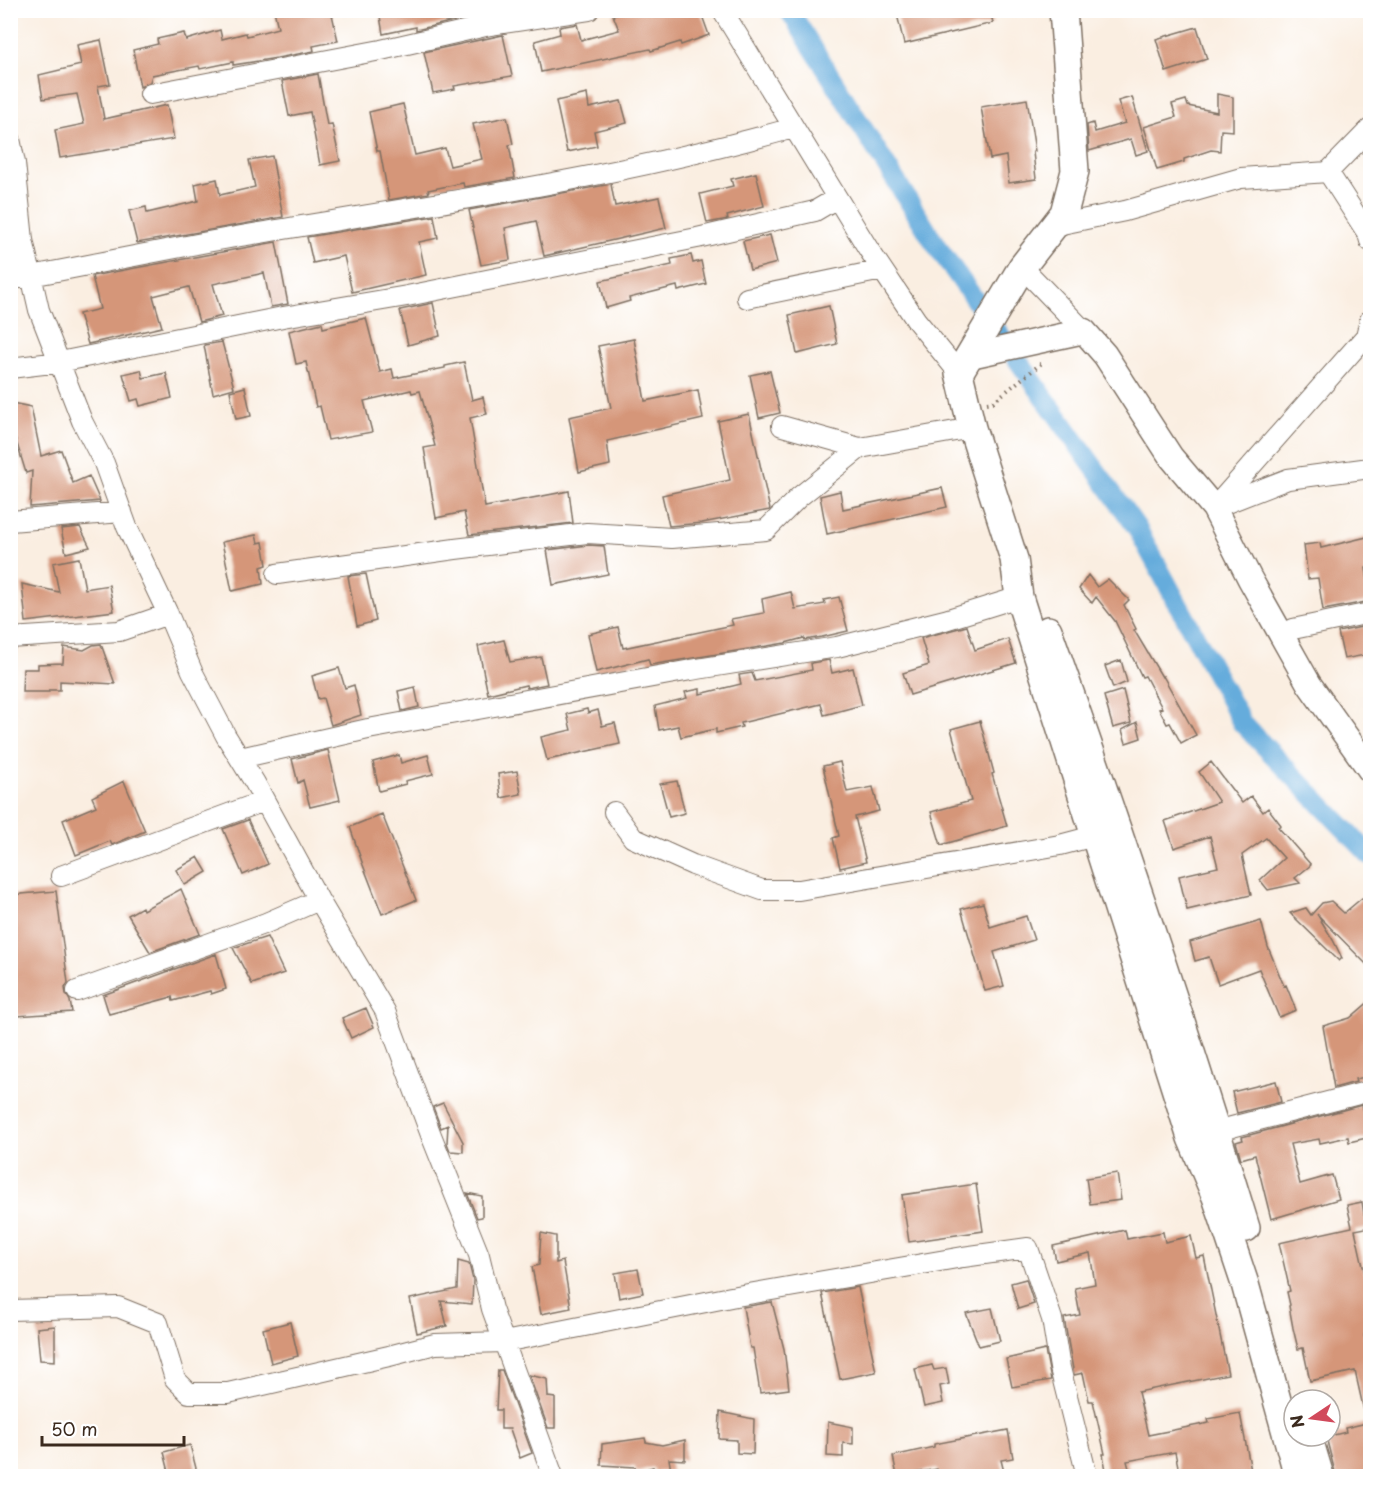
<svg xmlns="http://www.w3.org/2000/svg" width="1381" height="1487" font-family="'Playpen Sans',sans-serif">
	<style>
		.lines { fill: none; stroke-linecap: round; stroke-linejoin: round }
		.canal { stroke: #65acdc; stroke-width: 20 }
		.building { fill: #d59679 }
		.minor-casing { stroke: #7e6f62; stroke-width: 22 }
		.tertiary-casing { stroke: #7e6f62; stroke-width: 27 }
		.secondary-casing { stroke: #7e6f62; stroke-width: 30 }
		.path { stroke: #7e6f62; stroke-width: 4; stroke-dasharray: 1.5 4.5; stroke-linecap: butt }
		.minor { stroke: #fff; stroke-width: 20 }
		.tertiary { stroke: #fff; stroke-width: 24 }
		.secondary { stroke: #fff; stroke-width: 27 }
	</style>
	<rect width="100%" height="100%" fill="#fff"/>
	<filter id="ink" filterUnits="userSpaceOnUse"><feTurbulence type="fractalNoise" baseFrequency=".0167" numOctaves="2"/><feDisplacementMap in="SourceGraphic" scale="12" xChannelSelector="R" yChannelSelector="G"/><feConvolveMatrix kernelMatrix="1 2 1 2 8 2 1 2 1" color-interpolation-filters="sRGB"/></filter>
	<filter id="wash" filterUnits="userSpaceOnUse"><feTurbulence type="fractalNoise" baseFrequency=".008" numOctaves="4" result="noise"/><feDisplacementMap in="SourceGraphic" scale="24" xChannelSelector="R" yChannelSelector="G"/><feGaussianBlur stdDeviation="1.35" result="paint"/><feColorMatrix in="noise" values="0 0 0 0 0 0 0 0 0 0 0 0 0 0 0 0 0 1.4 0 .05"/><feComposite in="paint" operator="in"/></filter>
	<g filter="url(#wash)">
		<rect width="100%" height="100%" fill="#faeee1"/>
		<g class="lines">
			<path class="canal" d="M789 10 936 245 1137 528 1242 723 1370 855"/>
		</g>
		<g id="blocks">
			<path class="building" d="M274 10H331L338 41 313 46 314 51 277 58 233 65V62L200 69 199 66 152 75 150 82 140 87 133 50 158 44 157 39 184 33 186 40 220 30 222 39 246 33 247 36 278 28Z
				M379 10H482L483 14 416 30V27L383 34Z
				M626 10H700L709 35 681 45 680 42 651 51 650 49 541 72 535 41 560 34 559 27 577 24 581 40 619 30 613 15Z
				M896 10H990L993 23 904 44Z
				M1197 27 1207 59 1166 72 1156 39Z
				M503 35 512 76 454 86 455 89 433 93 424 52Z
				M101 40 110 84 98 86 104 119 167 105 174 139 60 158 55 130 84 124 77 94 43 99 39 75 81 65 77 45Z
				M318 74 327 125 332 124 340 161 320 165 310 112 289 116 282 81Z
				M587 94 589 108 621 101 627 123 594 131 597 146 567 152 556 101Z
				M1217 94 1233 97V131L1221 130 1220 151 1211 150 1184 159V162L1157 170 1144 127 1176 117 1172 104 1186 100 1188 106 1217 112Z
				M1132 97 1148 151 1136 155 1131 139 1089 151 1087 125 1093 123 1095 132 1125 123 1118 101Z
				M1027 99 1035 151 1033 152 1036 179 1009 183 1006 156 990 159 981 107Z
				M403 104 415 155 445 148 450 166 482 159 473 124 507 117 513 144 509 145 515 178 464 187 463 183 428 190 429 193 389 200 380 151H377L369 112Z
				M272 156 283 217 137 243 129 211 146 207 147 213 198 201 195 184 217 179 220 195 255 187 249 160Z
				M756 173 764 206 727 216 728 219 707 223 700 194 733 186 731 179Z
				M611 184 615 206 659 197 666 228 544 256 536 221 505 228 510 260 481 265 469 210Z
				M434 216 438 238 419 242 426 275 352 292 344 256 313 263 307 237Z
				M770 235 777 263 750 270 743 241Z
				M276 242 288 304 271 307 264 273 213 284 222 316 199 322 189 287 153 296 162 327 88 344 79 314 100 309 92 276Z
				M691 255 693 263 701 261 706 284 678 291 677 286 629 298 630 301 606 308 600 281 672 265 671 259Z
				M433 303 440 336 408 345 400 310Z
				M829 306 837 344 797 354 789 315Z
				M366 318 380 372 392 369 394 378 445 368V366L464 362 472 400 483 397 487 414 470 418 485 507 569 491 573 523 469 535 464 512 436 518 424 448 435 446 420 391 412 393 411 390 364 401 372 432 328 440 320 406 316 407 306 362 296 364 289 331 322 323 323 328Z
				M634 339 645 401 698 390 703 419 607 441 610 465 579 472 569 417 611 408 598 346Z
				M222 342 234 388 213 394 204 345Z
				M141 370 143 378 166 373 172 398 140 406 138 399 131 401 123 374Z
				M770 371 780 413 759 418 750 375Z
				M245 387 251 416 236 419 230 391Z
				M12 403 31 407 41 456 61 450 73 483 89 476 100 501 30 507 32 471 26 473 11 424Z
				M749 414 770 510 702 523 669 526 662 495 730 480 718 421Z
				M942 488 947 507 827 534 820 496 840 491 843 509Z
				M80 527 90 547 66 553 61 529Z
				M256 535 258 543 263 542 267 565 261 567 263 584 232 591 222 542Z
				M1371 536V567L1366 568 1371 601 1323 610 1318 578 1308 579 1304 545 1320 543 1321 548Z
				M589 545 604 546 608 574 553 585 547 550Z
				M79 558 85 589 109 585 114 611 26 622 22 584 59 592 53 563Z
				M366 574 376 621 357 626 348 576Z
				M1088 575 1097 587 1108 579 1129 600 1124 605 1136 629 1134 630 1162 677 1163 676 1196 735 1181 743 1170 723 1167 724 1159 709 1162 708 1145 676 1142 677 1115 621 1096 597 1092 603 1079 589Z
				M791 592 795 609 825 604 824 600 839 597 848 631 822 637 805 640 804 638 785 643 650 665 648 659 596 672 588 634 618 627 623 648 733 625 731 619 764 613 762 599Z
				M1371 625V654L1344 659 1338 632Z
				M967 626 975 650 1008 639 1016 663 910 695 903 673 929 665 921 638Z
				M504 640 510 662 541 657 547 684 527 688 526 685 488 694 478 646Z
				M101 644 115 684 60 681V690H49V692H22L23 669H38V664L63 663 64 647 84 650 93 645Z
				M829 660 832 673 853 668 862 705 824 715 821 704 741 723 742 727 716 733V729L681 737 678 726 659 730 655 706 687 698 685 692 700 689V694L741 684 739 675 752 673 755 681 812 670 811 663Z
				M1121 660 1127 682 1113 688 1105 666Z
				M339 668 345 688 354 685 361 715 331 725 323 698 318 699 312 676Z
				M415 687 419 707 402 711 398 691Z
				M1123 690 1131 723 1113 728 1104 696Z
				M587 709 588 713 598 710 602 726 615 723 620 744 547 760 541 737 571 730 567 714Z
				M980 721 994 773 992 774 1007 826 941 845 931 812 971 801 951 729Z
				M1137 722 1141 738 1126 743 1122 730Z
				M328 750 340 800 310 807 303 780 298 783 292 759Z
				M399 755 401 763 428 755 433 774 405 781 406 784 379 791 373 762Z
				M840 762 847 792 873 787 879 811 855 817 866 862 840 868 833 838 839 836 823 766Z
				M1211 762 1242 803 1251 796 1263 812 1268 808 1281 825 1278 827 1311 865 1295 878 1300 883 1268 890 1260 880 1284 858 1266 838 1242 855 1251 895 1187 910 1179 876 1218 867 1210 836 1174 848 1165 821 1219 802 1199 772Z
				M517 771 521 794 501 798 498 774Z
				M124 781 145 831 112 845 110 841 76 855 63 820 96 806 92 797Z
				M677 781 685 813 669 817 660 784Z
				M382 814 416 900 382 914 363 865 350 827Z
				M248 820 268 864 243 875 223 829Z
				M198 857 207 872 185 885 176 870Z
				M181 889 200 934 150 952 128 915 142 907 143 910Z
				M56 891 68 983 65 988 66 994 70 1001 72 1012 17 1016 10 935V895Z
				M1362 898 1371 908V969L1317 914 1333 940 1342 958 1339 961 1290 913 1306 908 1311 915 1322 903 1331 901 1344 913Z
				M983 903 990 927 1026 916 1034 940 994 952 1004 986 985 991 961 909Z
				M1261 921 1268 947 1284 986 1286 985 1296 1010 1279 1017 1259 969 1218 984 1209 957 1195 961 1190 942Z
				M267 937 284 973 252 984 233 948Z
				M216 954 226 989 211 994 210 991 173 1001 172 997 109 1014 103 995Z
				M1371 1000V1076L1355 1079 1356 1082 1334 1088 1323 1026 1350 1018Z
				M366 1008 374 1027 351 1038 342 1018Z
				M1276 1081 1281 1102 1237 1113 1232 1092Z
				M443 1103 463 1142V1152L450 1151 447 1143 448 1125 441 1128 433 1107Z
				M1362 1105 1371 1137 1349 1142 1348 1137 1320 1143 1319 1139 1290 1144 1300 1184 1332 1175 1339 1199 1271 1219 1255 1155 1241 1159 1236 1142 1243 1140 1242 1137Z
				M1117 1173 1121 1200 1090 1204 1086 1178Z
				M976 1184 983 1231 909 1242 902 1195Z
				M467 1193 482 1196V1217L477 1218Z
				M1362 1202 1364 1214 1371 1212V1227L1355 1230 1368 1288H1371V1333L1364 1335 1371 1363V1411H1364L1355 1371 1310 1381 1303 1348 1298 1349 1293 1328 1289 1306 1290 1305 1287 1292 1290 1291 1279 1243 1352 1227 1347 1205Z
				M1125 1230 1127 1239 1163 1232 1165 1242 1191 1236 1196 1258 1204 1256 1228 1374 1138 1392 1148 1435 1209 1423 1208 1419 1240 1413 1252 1476H1180L1175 1452 1127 1461 1131 1476H1107L1103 1454H1105L1093 1401H1089L1083 1373 1074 1375 1064 1318 1080 1315 1075 1288 1095 1284 1090 1253 1056 1261 1053 1246Z
				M541 1233 556 1236V1263L563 1261 571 1308 541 1314 532 1267 539 1265Z
				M458 1261 469 1264 473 1280 472 1304 441 1301 447 1326 417 1333 410 1299 457 1289Z
				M638 1269 643 1293 619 1298 615 1273Z
				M1026 1279 1034 1304 1018 1309 1011 1283Z
				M858 1287 876 1372 840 1379 822 1293Z
				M772 1302 784 1349 789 1389 760 1393 753 1348H750L743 1307Z
				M992 1308 1000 1341 979 1346 966 1313Z
				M290 1322 298 1356 271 1363 263 1329Z
				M55 1326V1361L40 1360 37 1328Z
				M1045 1350 1051 1380 1012 1387 1006 1359Z
				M932 1365 934 1370 946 1368 949 1384 940 1386 943 1403 924 1407 915 1369Z
				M498 1370H502L532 1453 520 1458 510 1429H501V1410H496Z
				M529 1375 547 1379 548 1397 555 1398V1428H548Z
				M720 1412 754 1419 753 1454 737 1453V1440L719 1439Z
				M828 1422 853 1427V1444L843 1443V1457L827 1456Z
				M1371 1422V1471L1348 1476H1336L1326 1437 1346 1432 1345 1428Z
				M1008 1430 1013 1458 1001 1460 1005 1476H975V1473L955 1476H938L937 1469 897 1476 893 1456 934 1447V1444Z
				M645 1438 646 1442 662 1445 685 1440V1460L669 1459 671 1471 655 1472 653 1467 636 1472 635 1467 601 1465 602 1444Z
				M190 1445 198 1476H170L164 1452Z"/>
		</g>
	</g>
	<g filter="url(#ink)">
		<use href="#blocks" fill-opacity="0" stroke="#7e6f62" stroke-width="1.5"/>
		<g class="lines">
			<defs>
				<path id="minor" d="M722 10 869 250 916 320 959 373
					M150 94 381 50 490 25 589 10
					M10 139 15 163 23 240 39 310 82 421 104 463 127 527 168 614 192 671 226 736 255 783 319 900 385 1011 431 1135 479 1255 492 1309 553 1476
					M1328 172 1370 129
					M1057 225 1125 211 1241 178 1328 172 1368 234 1370 241
					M1022 267 1084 331
					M10 279 31 276C101 263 171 248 241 236 426 205 612 179 793 128
					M747 298 882 270
					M10 368 60 362 283 317 407 296 697 238 815 211 837 198
					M782 426 860 448 972 428
					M1219 506 1288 479 1370 468
					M1214 508 1366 336 1370 320
					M10 521 122 512
					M277 574 455 549 587 533 672 538 766 530 799 497 860 448
					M1293 629 1370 613
					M10 638 119 631 168 614
					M240 758 368 729 691 670 837 647 945 620 1019 597
					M614 812 633 838 693 865 762 890H799L1060 845 1094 836
					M61 876 264 801
					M77 991 266 923 319 900
					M1205 1134 1370 1091
					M10 1310 118 1307 158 1323 175 1379 189 1393H228L389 1356 435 1344 504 1342 731 1297 963 1257 1028 1248 1052 1319 1060 1368 1087 1476"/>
				<path id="tertiary" d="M970 356 1084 331 1105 355 1171 457 1214 508 1250 579 1309 684 1370 770"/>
				<path id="secondary" d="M1063 10 1075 171 1064 213 1022 267 959 373 972 428 1014 559 1019 597 1191 1138 1216 1197 1245 1284 1298 1476
					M1048 630C1118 828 1185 1027 1246 1228
					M1308 1436 1320 1476"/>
			</defs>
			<use href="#minor" class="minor-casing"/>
			<use href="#tertiary" class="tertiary-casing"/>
			<use href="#secondary" class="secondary-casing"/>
			<path class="path" d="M987 403 993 402 1043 362"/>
			<use href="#minor" class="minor"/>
			<use href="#tertiary" class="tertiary"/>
			<use href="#secondary" class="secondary"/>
		</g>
	</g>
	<rect width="1381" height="1487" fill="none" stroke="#fff" stroke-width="36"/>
	<g transform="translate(1312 1418) rotate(257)"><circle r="28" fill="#ffffff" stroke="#b1aaa5" stroke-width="1.5"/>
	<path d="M0-4.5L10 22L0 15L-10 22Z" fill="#d1495b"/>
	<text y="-9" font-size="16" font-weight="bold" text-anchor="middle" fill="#3b2a1e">N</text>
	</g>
	<path d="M42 1436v9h142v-9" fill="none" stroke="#3b2a1e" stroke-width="3"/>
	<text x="51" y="1436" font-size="18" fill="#3b2a1e" stroke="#ffffff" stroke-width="4.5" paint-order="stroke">50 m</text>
</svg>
